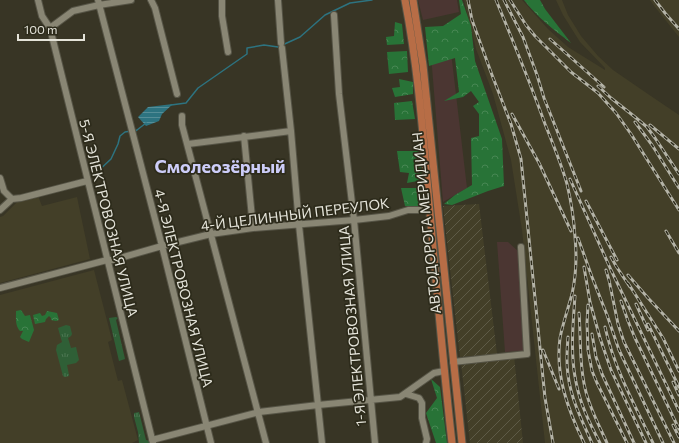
<svg xmlns="http://www.w3.org/2000/svg" width="679" height="443" font-family="Commissioner,sans-serif">
	<style>
		.commercial { fill: #4b3632 }
		.industrial { fill: url(#industrial-furrows) }
		.built { fill: #433f28 }
		.grass { fill: url(#grass-tufts) }
		.forest { fill: url(#forest-crowns) }
		.water { fill: url(#water-rules) }
		.lines { fill: none; stroke-linecap: round; stroke-linejoin: round }
		.stream { stroke: #2d7380; stroke-width: 1.5 }
		.minor-casing { stroke: #565446; stroke-width: 8 }
		.major-casing { stroke: #565446; stroke-width: 9 }
		.minor { stroke: #898674; stroke-width: 6 }
		.major { stroke: #b76d46; stroke-width: 7 }
		.rail-casing { stroke: #b4b3a7; stroke-width: 3 }
		.rail { stroke: #2d2b1b; stroke-width: 1.5; stroke-dasharray: 4.5; stroke-linecap: butt }
		.labels { text-anchor: middle; dominant-baseline: central; stroke-width: 3.5; stroke-linejoin: round; paint-order: stroke }
		.street-label { font-size: 14px; fill: #e4e3d9; stroke: #2d2b1b }
		.district-label { font-size: 18px; font-weight: bold; fill: #cdcdf9; stroke: #2d2b1b }
	</style>
	<defs>
		<pattern id="industrial-furrows" width="10" height="10" patternUnits="userSpaceOnUse"><rect width="10" height="10" fill="#433f28"/><path d="M-1 1l2-2M0 10L10 0M9 11l2-2" fill="none" stroke="#5e5b47"/></pattern>
		<pattern id="grass-tufts" width="24" height="20" patternUnits="userSpaceOnUse"><rect width="24" height="20" fill="#2f5f36"/><path d="M3 7l-1-3M5 7V3M7 7l1-3M15 17l-1-3M17 17v-4M19 17l1-3" fill="none" stroke="#4d7652"/></pattern>
		<pattern id="forest-crowns" width="20" height="18" patternUnits="userSpaceOnUse"><rect width="20" height="18" fill="#287337"/><path d="M2 6a3 3 0 1 1 6 0M12 15a3 3 0 1 1 6 0" fill="none" stroke="#478753"/></pattern>
		<pattern id="water-rules" width="6" height="5" patternUnits="userSpaceOnUse"><rect width="6" height="5" fill="#2d7380"/><path d="M0 2.5h6" fill="none" stroke="#558d97"/></pattern>
	</defs>
	<rect width="100%" height="100%" fill="#383525"/>
	<path class="commercial" d="M418 0H457L459 12 423 20Z
		M451 52 467 188 443 202 431 55Z
		M497 242H508L518 251 525 351 505 352Z"/>
	<path class="industrial" d="M479 204 497 354 460 357 443 206Z
		M514 356 523 443H470L461 362Z"/>
	<path class="built" d="M464 0H522L548 29 568 47 605 70V68L580 42 563 15 556 0H562L568 15 581 36 598 56 613 70 645 92 679 115V443H545L522 230 511 160 493 94 476 49Z
		M650 0H679V37L655 7Z
		M38 196 42 206 77 197 90 259 0 283V217L3 216 17 202Z
		M94 270 112 340 108 342 118 381 122 380 138 440 132 443H0V295Z"/>
	<path class="grass" d="M116 317 118 318 116 320 125 359 119 361 109 318Z
		M66 325 70 326 72 334 71 336 68 338 71 348 76 347 79 360 76 363 67 365 69 375V376L65 377 63 376 56 350 57 345 62 342 58 328Z
		M139 412 146 440 150 441V443H139L138 432 134 417V413Z"/>
	<path class="forest" d="M459 0H462L471 26 475 61 502 139 504 186 488 191 452 205 444 204 455 195 472 185 471 138 479 136V114L473 106 479 102 471 91 463 97 444 101 459 92 455 58 429 66 425 27 443 26 461 14Z
		M524 0H540L545 9 571 43C554 30 537 17 524 0Z
		M395 22 402 24 404 44 387 45 386 37 394 36Z
		M407 51 408 72 389 74 387 52Z
		M399 79 413 82V94L395 97 392 88 400 87Z
		M412 101 415 119 395 120 394 103Z
		M397 151H419L423 180 407 183 409 173 400 172Z
		M401 188H422L424 206H405Z
		M21 310 25 316 30 315 34 330 29 342 22 339 20 337 23 331H20C15 325 16 319 16 311Z
		M47 311 57 313 59 320 56 321 51 320V318L49 316 46 319 45 322 35 324 33 315 40 313 42 316 45 315Z
		M431 379 440 387 447 443H436L426 413 437 398Z"/>
	<path class="water" d="M173 104 162 114 159 121 146 126 138 117 148 107Z"/>
	<g class="lines">
		<path class="stream" d="M171 105 186 103 198 88 247 54V48L264 45 278 47 300 37 325 15 350 3 372 0
			M135 131 137 130 146 123
			M95 174 111 159 118 144 120 136 125 132 131 131"/>
		<defs>
			<path id="minor" d="M38 0 42 16 50 28 153 443
				M98 0 162 246 211 443
				M151 0 155 8 177 94
				M222 0V16L228 52
				M278 0 281 43
				M334 15 339 94 354 220 375 443
				M50 28 73 11 99 5 131 0
				M282 48 291 131 299 225 322 443
				M182 116V125L266 443
				M244 136 253 228
				M188 144 291 131
				M0 178 4 191 12 199
				M0 210 12 199 21 198 87 181
				M0 288 88 265 107 260H113L162 246 211 234 253 228 354 220 389 216 408 210H430
				M453 362 527 354 521 247
				M406 394 419 398 422 403V418L427 439 426 443
				M152 440 259 412 318 405 400 397 434 373 444 371"/>
			<path id="major" d="M405 0C418 67 423 134 429 202 436 282 443 363 452 443
				M413 0 423 65 462 443"/>
		</defs>
		<use href="#minor" class="minor-casing"/>
		<use href="#major" class="major-casing"/>
		<use href="#minor" class="minor"/>
		<use href="#major" class="major"/>
		<defs>
			<path id="rail" d="M468 0 472 20 492 75 511 124 521 159 545 398 553 443
				M496 0C513 41 530 82 545 124 553 144 561 163 567 184 571 201 574 219 575 237 577 257 576 276 572 294 568 309 563 323 560 338 555 375 568 410 584 443
				M504 0 523 37 537 75 544 98 581 191
				M510 0 526 25 535 36 571 72 598 93 616 113 631 134 679 210
				M655 0 665 13 679 29
				M550 39 604 87
				M598 86 611 98 635 117 647 127 655 138 679 174
				M512 114 539 163 571 231
				M635 122 652 145 679 188
				M650 125 679 149
				M570 179 611 270 679 411
				M586 201 617 260
				M666 231 679 253
				M578 238 592 277 607 315 619 350 663 443
				M611 257 616 266 630 287
				M584 267 590 302 600 338 611 370 646 443
				M606 270 609 280 618 324 624 342 674 443
				M628 275 648 298 679 331
				M628 283 663 338 679 371
				M575 296C573 324 570 354 576 382 580 404 590 424 600 443
				M621 301 628 321 635 338 679 429
				M636 304 648 330
				M588 305 587 323 588 350 592 371 597 383 627 443
				M579 313C581 338 579 363 585 388 589 407 599 425 607 443
				M648 324 679 387
				M605 327C614 368 635 406 653 443
				M592 334 596 357 602 374 634 443
				M568 337C567 349 566 362 568 375 571 399 582 421 592 443
				M543 350 559 389
				M673 382 679 395
				M673 425 679 437"/>
		</defs>
		<use href="#rail" class="rail-casing"/>
		<use href="#rail" class="rail"/>
	</g>
	<g class="labels">
		<g class="street-label">
			<text transform="translate(295 214) rotate(-7)">4-Й ЦЕЛИННЫЙ ПЕРЕУЛОК</text>
			<text transform="translate(109 218) rotate(76)">5-Я ЭЛЕКТРОВОЗНАЯ УЛИЦА</text>
			<text transform="translate(426 223) rotate(-96)">АВТОДОРОГА МЕРИДИАН</text>
			<text transform="translate(184 288) rotate(76)">4-Я ЭЛЕКТРОВОЗНАЯ УЛИЦА</text>
			<text transform="translate(352 326) rotate(-95)">1-Я ЭЛЕКТРОВОЗНАЯ УЛИЦА</text>
		</g>
		<g class="district-label">
			<text x="220" y="166">Смолеозёрный</text>
		</g>
	</g>
	<path d="M18 34v6h66v-6" fill="none" stroke="#e4e3d9" stroke-width="2"/>
	<text x="24" y="34" font-size="12" fill="#e4e3d9" stroke="#2d2b1b" stroke-width="3" paint-order="stroke">100 m</text>
</svg>
